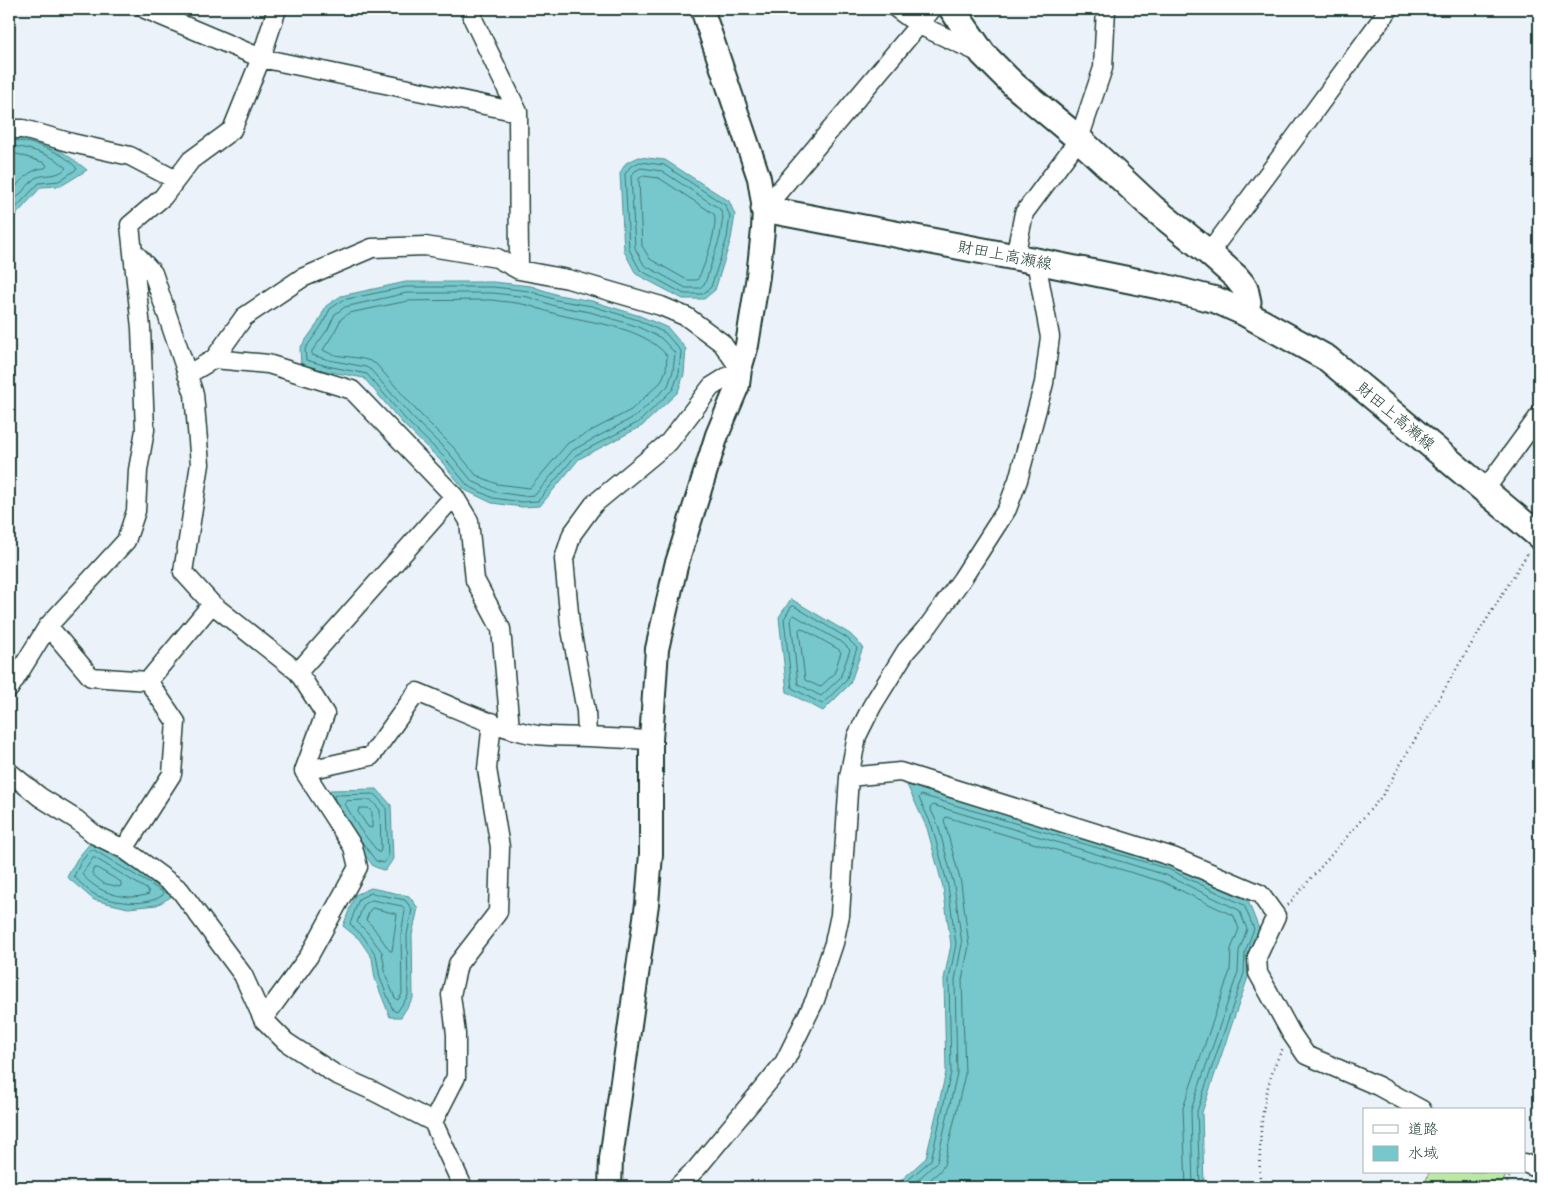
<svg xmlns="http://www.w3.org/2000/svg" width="1548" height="1196" font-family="Sriracha,'Klee One',sans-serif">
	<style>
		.green { fill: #bce8a5; stroke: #6e926c }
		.water { fill: #76c8cd; stroke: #539090 }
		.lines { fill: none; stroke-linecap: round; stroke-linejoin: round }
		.shore { stroke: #427571; stroke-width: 1 }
		.minor-casing { stroke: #1f3d34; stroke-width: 21 }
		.tertiary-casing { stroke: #1f3d34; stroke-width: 26 }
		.secondary-casing { stroke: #1f3d34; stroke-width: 29 }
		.path { stroke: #1f3d34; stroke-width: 2.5; stroke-dasharray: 1 4; stroke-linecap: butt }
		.minor { stroke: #fff; stroke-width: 18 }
		.tertiary { stroke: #fff; stroke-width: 22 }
		.secondary { stroke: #fff; stroke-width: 25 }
		.labels { text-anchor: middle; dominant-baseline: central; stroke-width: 4; stroke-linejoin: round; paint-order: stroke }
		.street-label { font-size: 16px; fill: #1f3d34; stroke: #fff }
	</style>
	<rect width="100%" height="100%" fill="#ecf2fa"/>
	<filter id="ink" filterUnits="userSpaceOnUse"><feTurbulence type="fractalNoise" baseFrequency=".02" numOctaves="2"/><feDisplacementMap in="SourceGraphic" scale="10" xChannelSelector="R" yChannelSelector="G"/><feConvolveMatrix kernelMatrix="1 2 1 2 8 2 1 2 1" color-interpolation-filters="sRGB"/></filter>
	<g filter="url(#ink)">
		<path class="green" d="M1429 1172H1505L1508 1173 1499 1187H1424Z"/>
		<path class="water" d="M9 135C39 135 65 152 87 170L61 186 41 187 9 223Z
			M639 157 665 160 729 201 735 215 731 239 715 290 704 299H683L636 274 624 251 620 173 626 163Z
			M406 282H493L531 286 558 295 592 301 640 316 668 328 686 349 684 374 678 392 642 426 579 459 540 506 522 507 492 503 465 490 441 461 403 424 364 378 326 371 301 365 300 348 318 323 326 306 341 296Z
			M791 599 850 634 863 647 850 684 823 711 787 692 779 617Z
			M907 785 1170 864 1248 901 1259 929 1249 954V974L1202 1112 1204 1187H885L898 1183 926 1158 946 1072 944 979 951 945 943 887 927 828Z
			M377 789 391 805 393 859 385 871 373 866 350 834 326 796 330 790Z
			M91 842 176 894 157 905 128 908 94 900 67 877 77 859Z
			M371 888 409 896 418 908 412 935 413 998 401 1017H390L375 979 372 958 359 939 343 926 355 895Z"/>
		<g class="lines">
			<path class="shore" d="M9 140C31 141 64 151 77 169L59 181 39 183 9 215
				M9 146C24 146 57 156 66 168 57 178 46 173 35 178L9 206
				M9 154H17L45 163 47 166 45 168C28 169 19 183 9 195
				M640 162 664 165 725 205 730 216 727 238 711 287 703 294H684L640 270 629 249 625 174 630 167Z
				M641 168 662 171 720 209 723 217 720 237 705 283 700 288H686L644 265 635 248 631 176 634 172Z
				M643 176 659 178 714 214C719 225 704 270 697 280H687L650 259 642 246 639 179Z
				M406 287H493L529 291 556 300 592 306 638 320 665 333 681 351 679 373 673 389 639 422 576 455 538 501 522 502 493 498 468 486 444 457 407 421 367 374 327 366 306 360 305 349 322 325 330 309 343 300Z
				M407 293H493L528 297 555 306 590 312 636 326 661 338 675 353 673 371 668 386 636 416 573 450 535 495 523 496 495 492 472 481 449 453 412 417 371 370 366 367 329 360 312 355V351L328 329 335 314 345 307Z
				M492 300C503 302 516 302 527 305 536 307 544 311 553 313 588 323 643 325 667 356L666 370 661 382 631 410 568 443 530 488 497 484 476 475 454 448 417 411 376 364C361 354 338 360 323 350L335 331 341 319 349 313 408 301Z
				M794 606 847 638 857 648 846 681 822 704 792 688 784 619 791 607Z
				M794 615 843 643 850 650 840 678 821 696 798 684 791 620Z
				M801 628 838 649 841 652 834 674 820 687 805 680 799 630Z
				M371 800 380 810 381 850 379 853 359 828 345 804 347 801Z
				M335 801 334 797 335 795 374 794 386 807 388 857 384 863 376 861 359 838
				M360 808H368L372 812V828L368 827 358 812Z
				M91 850H94L163 892V895C146 907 117 903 98 896 90 893 79 882 74 876L81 862Z
				M95 858 148 890 149 894C126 902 97 893 82 874L93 858Z
				M94 868H97L121 882V886L119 887 103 883 92 874Z
				M371 893 405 900 412 909 407 935 408 996 397 1012 393 1010 380 978 376 955 363 936 350 924 359 899Z
				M372 900 402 906 405 911 401 934 402 994 398 1000 395 998 386 976 382 952 367 932 357 922 364 904Z
				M373 908 397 914 392 951H390L373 927 366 920 370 910Z
				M900 1187 931 1160 951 1072 949 979 956 944 948 886 932 826 919 798 921 795 1168 869 1244 905 1254 929 1245 952 1244 973 1197 1111 1200 1187
				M910 1187 937 1162 957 1073 955 980 962 944 954 885 938 825 930 808 933 805 1166 875 1239 910 1247 929 1239 951 1238 972 1191 1110 1193 1187
				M921 1187 939 1172 944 1165 965 1074 962 980 969 946 961 883 944 820 946 817 1163 882 1234 916 1239 929 1231 949 1230 971 1183 1108 1186 1187"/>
			<defs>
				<path id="minor" d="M145 9 261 58 518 112
					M473 9V19L518 112 519 270
					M897 9 919 25 982 54
					M9 129H23L72 143 130 156 176 180
					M764 209 932 9
					M133 251 153 273 194 394 200 464 183 572 212 604 298 672 325 714 304 771 353 847 358 867 309 956 263 1019
					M1209 253 1294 139 1389 9
					M1015 257 1024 213 1079 139 1103 68 1106 9
					M214 359 268 364 352 390 454 496 469 521 475 580 501 629 510 728
					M187 375 214 359 244 317 302 278 372 248 425 246 497 258 519 270 568 279 661 306 687 317 722 343 740 369 711 387 669 442 594 504 572 534 564 559 570 624 586 711 587 737C570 736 553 737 537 735 495 728 456 708 417 692L371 756 304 771
					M1484 491 1539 416
					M48 626 91 677 148 681 212 604
					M298 672 454 496
					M9 689 48 626 126 541 136 511 138 470 145 430 141 328 130 225 163 197 191 160 232 130 261 58 277 9
					M587 737 651 740
					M9 772 40 797 77 820 95 835 124 849 180 890 243 975 263 1019 286 1042 335 1074 371 1090 433 1122 463 1187
					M849 777 900 772 1173 857 1260 894 1276 916 1257 957 1258 973 1291 1033 1306 1055 1378 1086 1422 1110
					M124 849 172 774 176 722 148 681
					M433 1122 456 1077V1034L451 995 458 964 498 912 500 847 487 769 492 722
					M1524 1163 1539 1169
					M677 1187 697 1168 784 1063 815 1000 834 943 840 915 849 777 857 736 872 706 906 651 929 625 962 579 1007 509 1018 480 1044 383 1050 337 1036 261"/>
				<path id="tertiary" d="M610 1187 611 1159 647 904 651 854V740L657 649 676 566 717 435 738 385 740 369 747 345 758 276 763 230 764 209 759 178 702 9"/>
				<path id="secondary" d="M952 9 983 54 1014 85 1079 139 1153 208 1209 253 1236 277 1245 288 1248 302 1243 312
					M764 209 1036 261 1164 287 1216 300 1243 312 1328 359 1539 536"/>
			</defs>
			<use href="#minor" class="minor-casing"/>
			<use href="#tertiary" class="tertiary-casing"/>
			<use href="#secondary" class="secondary-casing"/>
			<path class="path" d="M1288 905 1382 796 1458 666 1529 551
				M1260 1187C1259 1140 1260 1091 1283 1048
				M1505 1187 1511 1173"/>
			<use href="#minor" class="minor"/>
			<use href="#tertiary" class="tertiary"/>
			<use href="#secondary" class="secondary"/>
		</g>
	</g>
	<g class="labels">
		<g class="street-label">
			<text transform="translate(1005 255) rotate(11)">財田上高瀬線</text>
			<text transform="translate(1396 416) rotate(40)">財田上高瀬線</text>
		</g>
	</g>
	<rect width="1548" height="1196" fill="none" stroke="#fff" stroke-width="30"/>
	<rect x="15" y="15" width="1518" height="1166" fill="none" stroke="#1f3d34" stroke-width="2" filter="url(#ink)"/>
	<rect x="1363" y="1108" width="162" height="65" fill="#ffffff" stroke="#a5b1ae"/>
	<rect x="1373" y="1125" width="25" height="8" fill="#ffffff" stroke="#a5b1ae"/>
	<text x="1408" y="1134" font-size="15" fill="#1f3d34">道路</text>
	<rect x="1373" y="1146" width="25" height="15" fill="#76c8cd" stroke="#a5b1ae"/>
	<text x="1408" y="1158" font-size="15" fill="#1f3d34">水域</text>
</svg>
